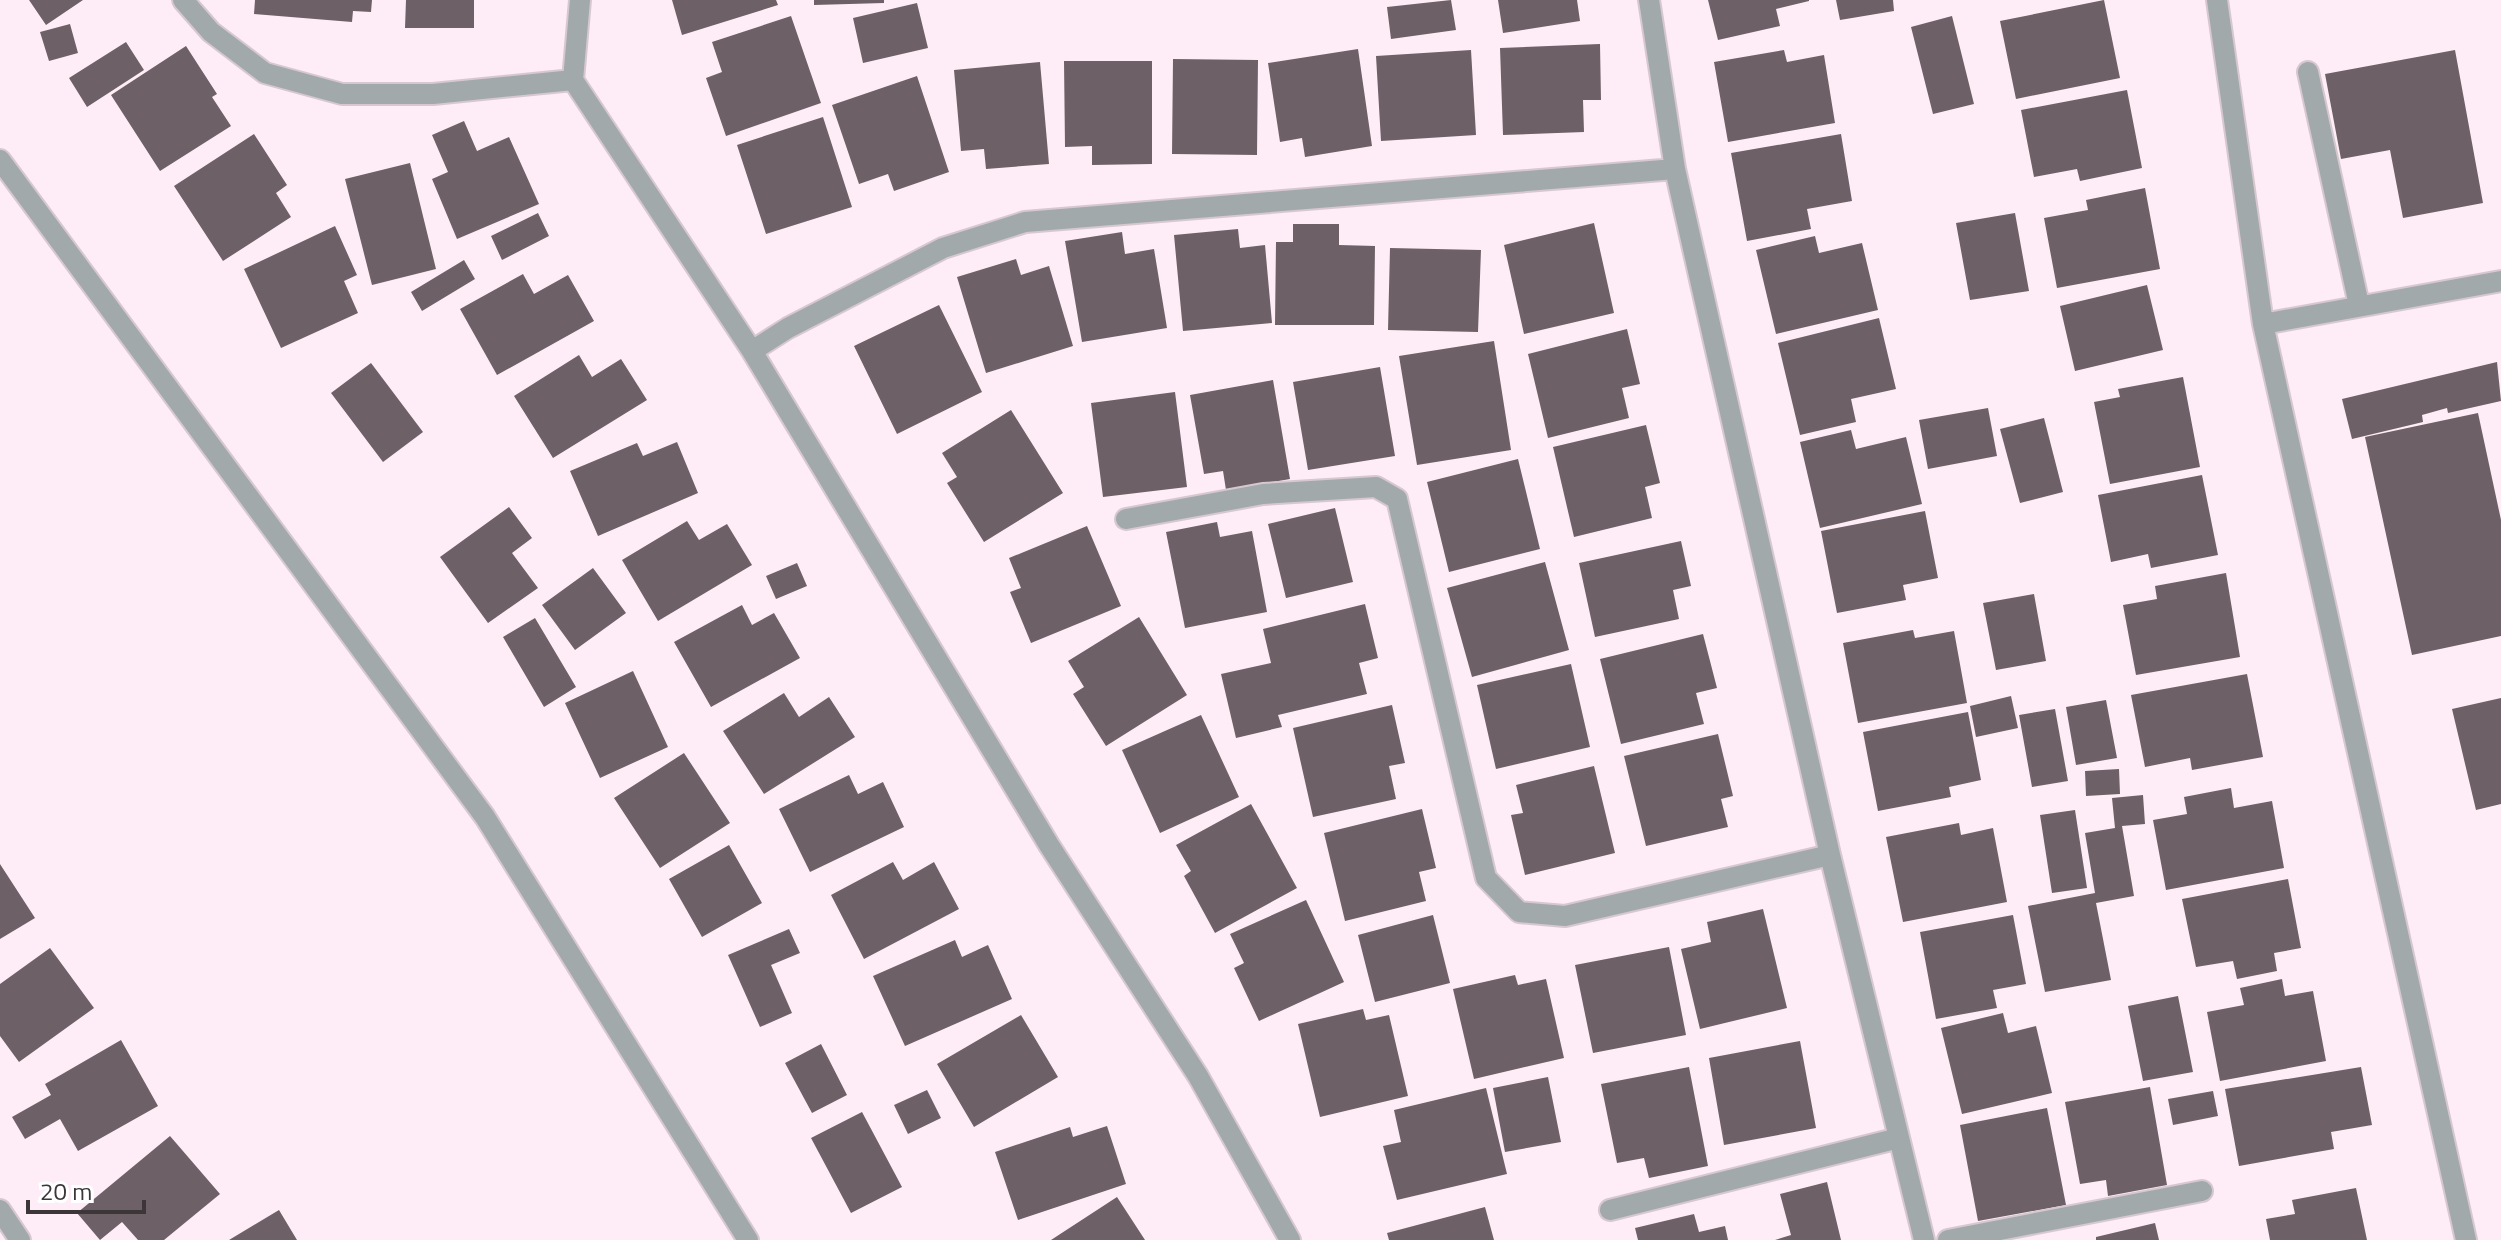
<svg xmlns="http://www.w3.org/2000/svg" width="2501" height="1240" font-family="'Titillium Web',sans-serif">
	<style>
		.building { fill: #6e6067 }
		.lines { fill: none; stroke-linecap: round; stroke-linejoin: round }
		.minor-casing { stroke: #d7c8d0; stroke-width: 24 }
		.minor { stroke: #a1a9ab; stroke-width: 20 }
	</style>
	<rect width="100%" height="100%" fill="#feedf6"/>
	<path class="building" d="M29 0H83L46 25Z
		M255 0H372L371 12 353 11 352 22 254 14Z
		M406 0H474V28H405Z
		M672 0H776L778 5 682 35Z
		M814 0H884V3L814 5Z
		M1451 0 1456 30 1391 39 1387 7Z
		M1498 0H1577L1580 21 1503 33Z
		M1708 0H1809V1L1776 9 1780 26 1718 40Z
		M1836 0H1893L1894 11 1840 20Z
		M2104 0 2120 78 2016 99 2000 21Z
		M917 3 928 48 863 63 853 18Z
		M791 16 821 103 726 136 706 78 722 72 712 42Z
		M1952 16 1974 104 1933 114 1911 27Z
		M70 24 78 53 49 61 40 32Z
		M126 42 144 70 87 107 69 78Z
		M1600 44 1601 100H1583L1584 132 1503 135 1500 48Z
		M186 46 217 94 212 97 231 126 160 171 111 95Z
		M1358 49 1372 146 1305 157 1302 138 1280 142 1268 63Z
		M1471 50 1476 135 1381 141 1376 56Z
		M1784 50 1787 62 1824 55 1835 123 1728 142 1714 62Z
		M2455 50 2483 203 2403 218 2390 150 2341 159 2325 74Z
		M1173 59 1258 60 1257 155 1172 154Z
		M1064 61H1152V164L1092 165V146L1065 147Z
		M1040 62 1049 164 986 169 984 149 961 151 954 70Z
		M917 76 949 172 894 191 888 174 859 184 832 105Z
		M2127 90 2142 168 2080 181 2077 169 2034 177 2021 110Z
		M823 117 852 207 766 234 737 145Z
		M464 121 477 151 509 137 539 204 457 239 432 179 448 172 432 135Z
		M254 134 287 185 276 193 291 217 223 261 174 186Z
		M1841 134 1852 201 1807 209 1811 229 1747 241 1731 153Z
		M410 163 436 269 372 285 345 179Z
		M2145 188 2160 269 2057 288 2044 218 2088 210 2086 200Z
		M538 213 549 236 502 260 491 236Z
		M2015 213 2029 291 1970 300 1956 223Z
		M1594 223 1614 313 1524 334 1504 245Z
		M1293 224H1339V245L1375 246 1374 325H1275L1276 242H1293Z
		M335 226 357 275 344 281 358 313 281 348 244 269Z
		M1238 229 1240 248 1265 245 1272 323 1183 331 1174 235Z
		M1122 232 1125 254 1154 249 1167 328 1082 342 1065 241Z
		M1815 236 1819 253 1862 243 1878 310 1776 334 1756 250Z
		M1390 248 1481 250 1478 332 1388 330Z
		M1016 259 1021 275 1049 266 1073 346 986 373 957 277Z
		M464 260 475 279 422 311 411 292Z
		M523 274 534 294 568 275 594 321 497 375 460 309Z
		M2147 285 2163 350 2075 371 2060 306Z
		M939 305 982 392 897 434 854 346Z
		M1879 318 1896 389 1851 399 1856 422 1800 435 1778 343Z
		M1627 329 1640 384 1622 388 1629 418 1548 438 1528 354Z
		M1494 341 1511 450 1417 465 1399 356Z
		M579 355 592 377 621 359 647 400 553 458 514 396Z
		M2497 362 2501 401 2448 413 2447 408 2422 415 2423 422 2352 439 2342 399Z
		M371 363 423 432 383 462 331 393Z
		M1380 367 1395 456 1308 470 1293 382Z
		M2183 377 2200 467 2110 484 2094 402 2120 397 2118 389Z
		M1273 380 1290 479 1226 490 1223 471 1204 474 1190 395Z
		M1175 392 1187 487 1103 497 1091 403Z
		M1988 408 1997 456 1928 469 1919 420Z
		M1011 410 1063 493 984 542 947 483 957 477 942 453Z
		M2478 413 2501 520V636L2412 655 2365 437Z
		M2044 418 2063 492 2020 503 2000 429Z
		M1646 425 1660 483 1645 487 1652 518 1574 537 1553 447Z
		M1851 430 1856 449 1906 437 1922 504 1820 528 1800 442Z
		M677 442 698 493 598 536 570 471 637 443 643 456Z
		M1518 459 1540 549 1449 572 1427 482Z
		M2202 475 2218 555 2151 568 2148 554 2111 562 2098 495Z
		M509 507 532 538 512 553 538 588 488 623 440 557Z
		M1335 508 1353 582 1286 598 1268 524Z
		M1925 511 1938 578 1903 585 1906 600 1837 613 1821 531Z
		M687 521 699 540 727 524 752 565 658 621 622 560Z
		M1217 522 1220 537 1252 531 1267 612 1185 628 1166 532Z
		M1087 526 1121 606 1031 643 1010 592 1021 588 1009 558Z
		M1681 541 1691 586 1673 590 1679 619 1595 637 1579 563Z
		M1545 562 1569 650 1472 677 1447 588Z
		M797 563 807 586 776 599 766 576Z
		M593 568 626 613 575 650 542 605Z
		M2226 573 2240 657 2136 675 2123 605 2157 599 2155 586Z
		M2034 594 2046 661 1996 670 1983 603Z
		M1365 604 1378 658 1359 663 1367 694 1278 715 1282 727 1236 738 1221 674 1271 663 1263 629Z
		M742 605 752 625 774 613 800 658 711 707 674 642Z
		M1139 617 1187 695 1106 746 1073 694 1084 687 1068 661Z
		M535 618 576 687 544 707 503 637Z
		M1913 630 1915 638 1954 631 1967 703 1858 723 1843 643Z
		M1703 634 1717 688 1696 693 1704 724 1621 744 1600 659Z
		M1571 664 1590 747 1496 769 1477 685Z
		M633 671 668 747 600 778 565 703Z
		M2247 674 2263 757 2192 770 2190 758 2145 767 2131 695Z
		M784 693 799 717 829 697 855 737 764 794 723 731Z
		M2011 696 2018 728 1976 737 1970 706Z
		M2501 698V804L2476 810 2452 709Z
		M2106 700 2117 758 2076 765 2066 707Z
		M1392 705 1405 763 1389 766 1396 799 1313 817 1293 728Z
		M2055 709 2068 781 2032 787 2019 715Z
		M1968 712 1981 780 1949 787 1951 797 1878 811 1863 732Z
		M1201 715 1239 797 1160 833 1122 750Z
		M1718 734 1733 796 1721 799 1728 827 1646 846 1624 756Z
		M684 753 730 823 660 868 614 798Z
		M1594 766 1615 853 1525 875 1511 815 1523 813 1516 785Z
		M2119 769 2120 794 2086 796 2085 771Z
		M849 775 858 794 883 782 904 827 810 872 779 809Z
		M2231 788 2234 808 2272 801 2284 868 2166 890 2153 820 2187 814 2184 797Z
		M2143 795 2145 824 2122 826 2134 896 2096 903 2111 980 2045 992 2028 906 2095 893 2085 833 2115 828 2112 798Z
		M1251 804 1297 888 1215 933 1184 876 1191 871 1176 845Z
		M1422 809 1436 868 1419 872 1426 901 1345 921 1324 833Z
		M2075 810 2087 888 2052 893 2040 815Z
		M1959 823 1961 835 1993 828 2007 902 1903 922 1886 837Z
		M729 845 762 903 702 937 669 879Z
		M893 862 903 880 934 862 959 909 864 959 831 895Z
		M0 864 35 918 0 939Z
		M2288 879 2301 948 2274 953 2277 971 2237 979 2233 961 2196 967 2182 899Z
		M1306 900 1344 982 1259 1021 1234 968 1244 963 1230 934Z
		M1763 909 1787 1008 1700 1029 1681 949 1711 942 1707 922Z
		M1433 915 1450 983 1375 1002 1358 935Z
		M2013 915 2026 984 1993 990 1997 1008 1936 1019 1920 932Z
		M789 929 800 953 771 965 792 1013 760 1027 728 955Z
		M955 940 962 957 988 945 1012 999 905 1046 873 976Z
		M1669 947 1686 1035 1593 1053 1575 965Z
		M50 948 94 1008 19 1062 0 1036V984Z
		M1515 975 1518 985 1546 979 1564 1058 1474 1079 1453 989Z
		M2282 979 2285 996 2313 991 2326 1061 2220 1081 2207 1012 2244 1005 2240 988Z
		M2178 996 2193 1072 2143 1081 2128 1006Z
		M1363 1009 1366 1020 1389 1015 1408 1096 1320 1117 1298 1024Z
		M2003 1013 2008 1033 2036 1026 2052 1093 1962 1114 1941 1028Z
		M1021 1015 1058 1077 974 1127 937 1064Z
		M121 1040 158 1106 78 1151 60 1119 25 1139 12 1117 51 1095 45 1084Z
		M1800 1041 1816 1128 1724 1145 1709 1058Z
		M821 1044 847 1095 812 1113 785 1063Z
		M1689 1067 1708 1166 1649 1178 1644 1158 1617 1163 1601 1084Z
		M2361 1067 2372 1125 2331 1132 2334 1149 2239 1166 2225 1089Z
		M1548 1077 1561 1142 1505 1152 1493 1088Z
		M2150 1087 2167 1185 2108 1196 2106 1180 2080 1184 2065 1102Z
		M1486 1088 1507 1174 1397 1200 1383 1146 1401 1142 1394 1110Z
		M927 1090 941 1118 908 1134 894 1105Z
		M2213 1091 2218 1116 2173 1125 2168 1099Z
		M2047 1108 2066 1205 1978 1221 1960 1125Z
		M862 1112 902 1187 851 1213 811 1138Z
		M1107 1126 1126 1184 1018 1220 995 1152 1070 1127 1073 1137Z
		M170 1136 220 1194 164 1240H138L122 1222 100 1240 77 1213Z
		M1827 1182 1841 1240H1775L1791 1235 1780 1194Z
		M2356 1188 2367 1240H2270L2266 1219 2295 1214 2292 1200Z
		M1117 1197 1145 1240H1051Z
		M1485 1207 1494 1240H1389L1387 1233Z
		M279 1210 297 1240H229Z
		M1694 1214 1699 1232 1725 1226 1728 1240H1638L1635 1228Z
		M2155 1223 2159 1240H2096V1237Z"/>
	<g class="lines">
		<defs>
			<path id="minor" d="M183 0 211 32 265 73 342 94H433L573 80
				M580 0 573 80 752 351 1049 845 1198 1076 1290 1240
				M1649 0 1675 169 1830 855 1924 1240
				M2217 0 2263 324 2466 1240
				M2308 72 2359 305
				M0 160 485 817 748 1240
				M2263 324 2501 281
				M752 351 788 328 943 248 1025 222 1675 169
				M1126 519 1263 494 1376 487 1397 499 1486 878 1519 912 1565 916 1830 855
				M0 1210 20 1240
				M1610 1210 1899 1138
				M1948 1240 2202 1191"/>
		</defs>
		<use href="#minor" class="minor-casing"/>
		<use href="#minor" class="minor"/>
	</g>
	<path d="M28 1200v12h116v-12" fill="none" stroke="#3c3639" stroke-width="4"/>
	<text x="40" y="1200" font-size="24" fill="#3c3639" stroke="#ffffff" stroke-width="6" paint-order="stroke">20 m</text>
</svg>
